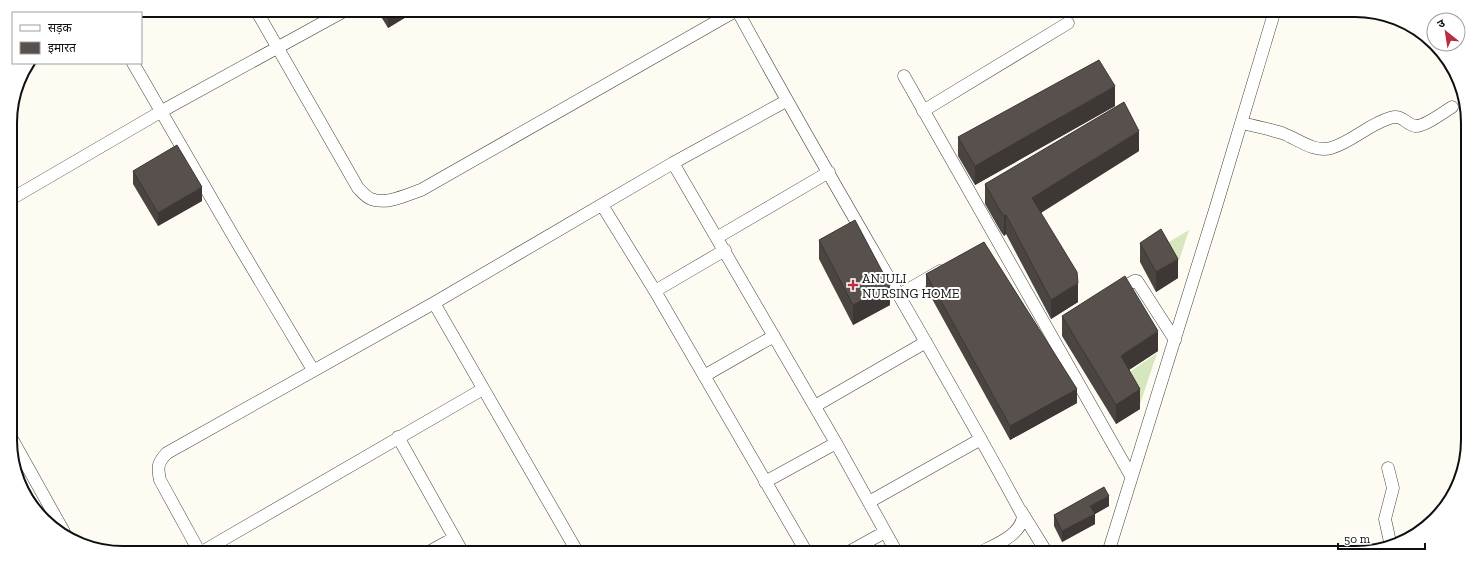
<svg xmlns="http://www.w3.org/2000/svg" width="1478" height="563" font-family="'Zilla Slab','Noto Sans Devanagari',serif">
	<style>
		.green { fill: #d6e7bd }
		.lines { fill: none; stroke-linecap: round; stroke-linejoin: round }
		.minor-casing { stroke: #424242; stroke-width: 13 }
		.minor { stroke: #fff; stroke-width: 12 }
		.wall { fill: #4b4541 }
		.shaded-wall { fill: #3d3835 }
		.building { fill: #57504c; stroke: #3d3835 }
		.poi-dot { fill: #b72f40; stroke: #fff; stroke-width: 1.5 }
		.labels { text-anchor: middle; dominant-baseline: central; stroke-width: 4; stroke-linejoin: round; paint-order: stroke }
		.poi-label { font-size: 13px; fill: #0f0f0f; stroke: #fff; text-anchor: start }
		.rim { fill: none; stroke: #0f0f0f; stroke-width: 2 }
	</style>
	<rect width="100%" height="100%" fill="#fefbf2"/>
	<path class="green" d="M1189 230 1177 267 1164 245Z
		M1157 353 1140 404 1124 376Z"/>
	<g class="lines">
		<defs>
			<path id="minor" d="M256 10 358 188C362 192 366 197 371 199 386 205 406 195 421 190L737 10
				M737 10C829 180 931 345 1023 516 1021 536 994 545 979 553
				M133 63 235 239 313 370
				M904 76 1131 476
				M923 111 1068 23
				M1241 123C1255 126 1269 129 1282 133 1298 139 1314 153 1331 148 1352 142 1369 124 1390 118 1403 114 1405 124 1415 126 1424 127 1444 112 1452 107
				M673 163 836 443 897 553
				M11 199 162 111 346 10
				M602 205 655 291 807 553
				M718 237 829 172
				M655 291 725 250
				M1116 292 1134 281H1137L1175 340
				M899 295 940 271
				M434 303 578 553
				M704 376 774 336
				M815 406 926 342
				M398 437 463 553
				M12 439 64 532
				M1388 468 1393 488 1385 519 1390 542
				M765 482 836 443
				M869 502 981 439
				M1021 511 1047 553
				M200 553 160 480C157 467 158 462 167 453L434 303 673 163 786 101
				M200 553 483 389
				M427 553 454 538
				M847 553 885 532
				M1108 553 1215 210 1275 10"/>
		</defs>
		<use href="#minor" class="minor-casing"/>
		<use href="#minor" class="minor"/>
	</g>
	<path class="wall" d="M377 10H416V11L388 28Z
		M1115 106 975 185 958 156V137Z
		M1139 151 1041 213 1078 302 1051 319 1006 234 1004 236 1001 232 985 204V184Z
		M133 171 202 201 158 226 133 184Z
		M819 240 890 305 853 325 819 259Z
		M1140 243 1178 278 1156 292 1140 262Z
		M926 274 1077 403 1010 440 926 288Z
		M1062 316 1158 351 1129 370 1140 409 1116 424 1062 336Z
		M1109 506 1095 514V524L1062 542 1054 526V515Z"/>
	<path class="shaded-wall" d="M401 10H416V11L388 28V18Z
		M1115 86V106L975 185V166Z
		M1139 131V151L1032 218V198Z
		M202 187V201L158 226V213Z
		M1006 215V234L1004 236V216Z
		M1178 259V278L1156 292V272Z
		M1078 283V302L1051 319V300Z
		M890 286V305L853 325V305Z
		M1158 331V351L1121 375V356Z
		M1077 389V403L1010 440V426Z
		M1140 389V409L1116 424V405Z
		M1109 496V506L1095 514V524L1062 542V531L1090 506Z"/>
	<path class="building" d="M383 10H401L388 18Z
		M1099 60 1115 86 975 166 958 137Z
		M1124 102 1139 131 1032 198 1077 272 1078 283 1051 300 1006 215 1004 216 1001 212 985 184Z
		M177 145 202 187 158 213 133 171Z
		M855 220 890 286 853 305 819 240Z
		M1161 229 1178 259 1156 272 1140 243Z
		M984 242 1077 389 1010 426 926 274Z
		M1125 276 1158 331 1121 356 1140 389 1116 405 1062 316Z
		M1104 487 1109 496 1090 506 1095 514 1062 531 1054 515Z"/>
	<path class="poi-dot" d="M851 279h4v4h4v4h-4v4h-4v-4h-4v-4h4z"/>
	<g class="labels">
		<g class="poi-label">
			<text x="862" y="278">ANJULI<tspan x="862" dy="15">NURSING HOME</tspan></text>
		</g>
	</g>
	<path d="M0 0H1478V563H0ZM123 17H1355A106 106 0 0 1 1461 123V440A106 106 0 0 1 1355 546H123A106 106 0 0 1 17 440V123A106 106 0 0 1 123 17Z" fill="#fff" fill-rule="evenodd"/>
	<path class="rim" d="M123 17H1355A106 106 0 0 1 1461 123V440A106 106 0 0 1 1355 546H123A106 106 0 0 1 17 440V123A106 106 0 0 1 123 17Z"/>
	<rect x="12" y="12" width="130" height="52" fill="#ffffff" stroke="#9f9f9f"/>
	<rect x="20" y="25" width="20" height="6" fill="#ffffff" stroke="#9f9f9f"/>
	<text x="48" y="32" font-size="12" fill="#0f0f0f">सड़क</text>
	<rect x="20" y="42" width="20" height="12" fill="#57504c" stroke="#9f9f9f"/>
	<text x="48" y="52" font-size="12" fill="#0f0f0f">इमारत</text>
	<g transform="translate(1446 32) rotate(330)"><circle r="19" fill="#ffffff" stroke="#9f9f9f"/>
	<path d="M0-3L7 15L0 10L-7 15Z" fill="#b72f40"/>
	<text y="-6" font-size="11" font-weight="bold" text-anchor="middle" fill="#0f0f0f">उ</text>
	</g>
	<path d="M1338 543v6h87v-6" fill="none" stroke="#0f0f0f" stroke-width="2"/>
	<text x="1344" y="543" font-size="12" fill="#0f0f0f" stroke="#ffffff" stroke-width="3" paint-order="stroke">50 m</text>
</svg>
